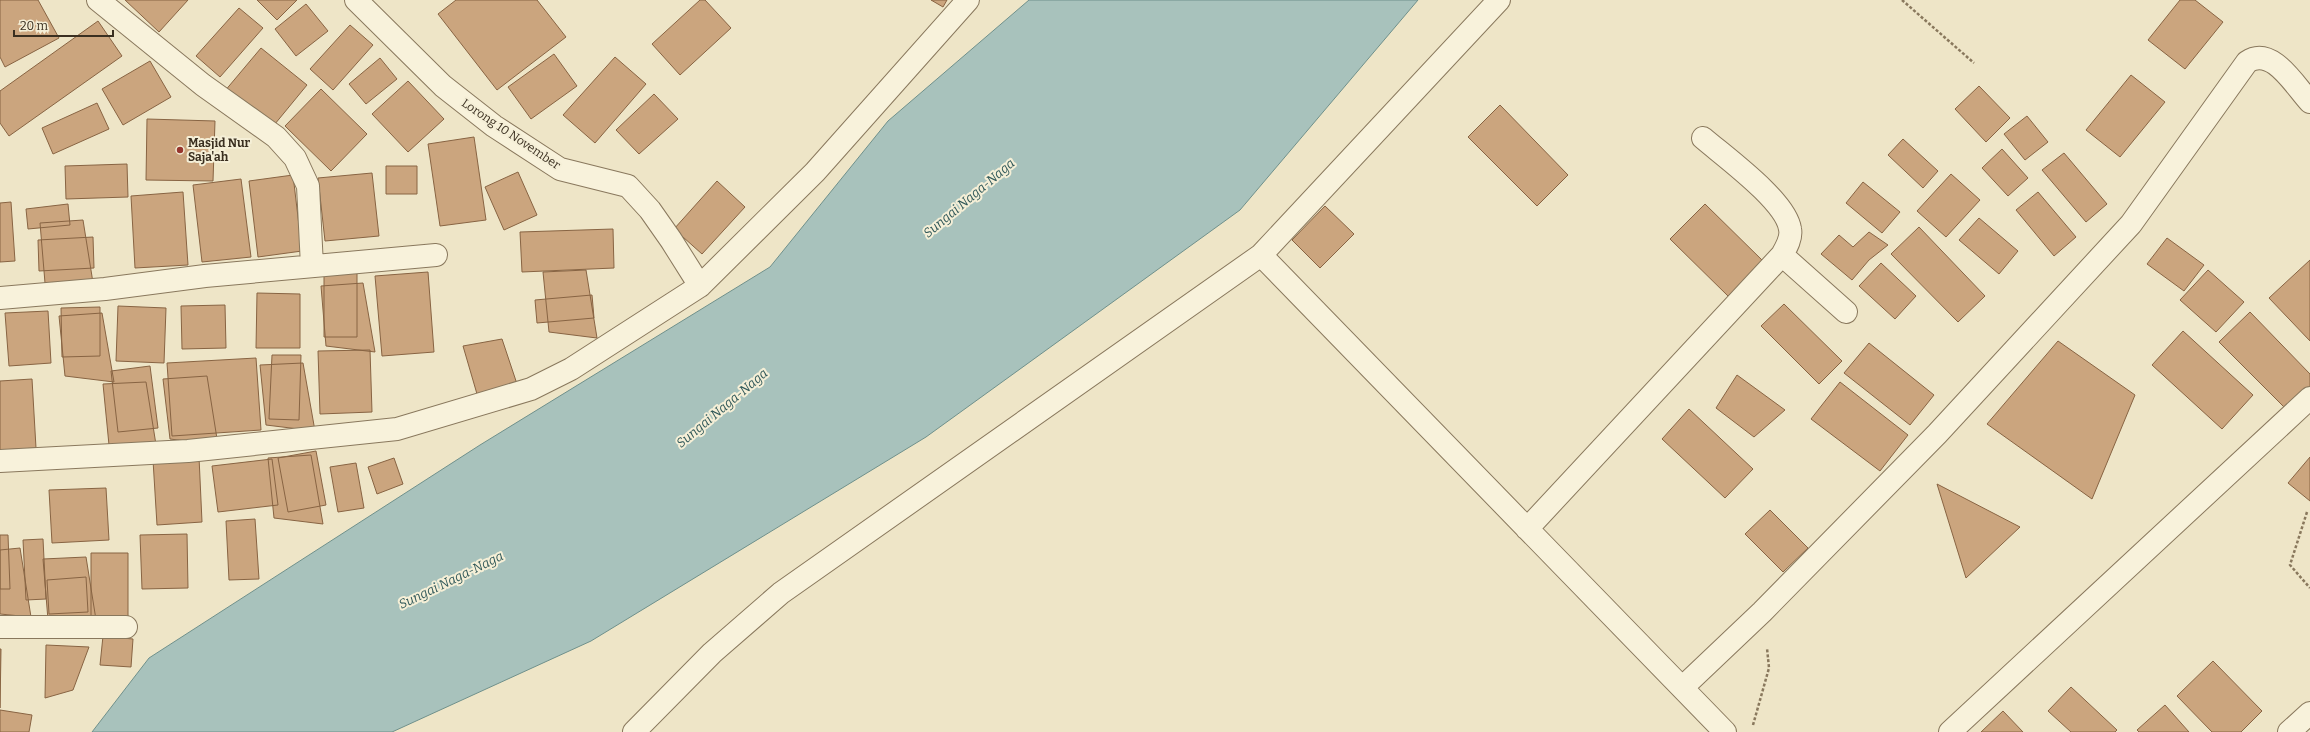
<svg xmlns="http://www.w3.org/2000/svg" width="2310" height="732" font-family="Bitter,serif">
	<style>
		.water { fill: #a8c2bc; stroke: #6f908b }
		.building { fill: #cba57e; stroke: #886443 }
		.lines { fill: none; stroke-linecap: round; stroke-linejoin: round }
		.minor-casing { stroke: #89785d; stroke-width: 24 }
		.path { stroke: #89785d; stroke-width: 2.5; stroke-dasharray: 3 2; stroke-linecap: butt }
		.minor { stroke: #f8f2db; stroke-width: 22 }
		.poi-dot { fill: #97362e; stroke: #f5efd7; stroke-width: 1.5 }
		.labels { text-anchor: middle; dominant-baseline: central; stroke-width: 4; stroke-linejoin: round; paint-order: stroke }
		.street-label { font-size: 12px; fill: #3a2f20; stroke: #f5efd7 }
		.poi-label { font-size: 12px; font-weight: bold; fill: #3a2f20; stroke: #f5efd7; text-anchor: start }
		.water-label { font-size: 13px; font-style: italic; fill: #305859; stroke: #f5efd7 }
	</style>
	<rect width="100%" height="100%" fill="#eee5c7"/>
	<path class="water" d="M1029 0H1418L1240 210 926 437 591 641 392 732H92L149 658 480 445 770 267 888 121Z"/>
	<path class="building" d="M0 0H38L59 38 5 67 0 57Z
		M125 0H188L159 32Z
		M257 0H297L277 20Z
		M456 0H537L566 37 497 90 438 14Z
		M700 0H705L731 28 680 75 652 44Z
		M931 0H947L943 7Z
		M2180 0H2195L2223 22 2185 69 2148 40Z
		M306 4 328 31 296 56 275 29Z
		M239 8 263 28 220 77 196 56Z
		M98 21 122 56 9 136 0 123V91Z
		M350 25 373 45 333 90 310 69Z
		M261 48 307 85 270 130 224 92Z
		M554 54 577 86 531 119 508 87Z
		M615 57 646 84 595 143 563 115Z
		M380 58 397 79 366 104 349 84Z
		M150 61 171 97 123 125 102 89Z
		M2131 75 2165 102 2120 157 2086 130Z
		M408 81 444 119 408 152 372 114Z
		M1979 86 2010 118 1986 142 1955 109Z
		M321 89 367 134 331 171 285 126Z
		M654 94 678 119 639 154 616 130Z
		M97 103 109 129 53 154 42 128Z
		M1500 105 1568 175 1537 206 1468 137Z
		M2027 116 2048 142 2025 160 2004 134Z
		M147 119 215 121 213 181 146 180Z
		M474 137 486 220 440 226 428 144Z
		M1903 139 1938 171 1923 188 1888 155Z
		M2002 149 2028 178 2008 196 1982 168Z
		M2064 153 2107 204 2086 222 2042 170Z
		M127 164 128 197 66 199 65 166Z
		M386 166H417V194H386Z
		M518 172 537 215 504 230 485 187Z
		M372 173 379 236 325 241 318 178Z
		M1951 174 1980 200 1946 237 1917 211Z
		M293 175 302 251 258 257 249 181Z
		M241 179 251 257 202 262 193 185Z
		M717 181 745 207 702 254 674 229Z
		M1863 182 1900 212 1882 233 1846 203Z
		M183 192 188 265 135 268 131 196Z
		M2038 192 2076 237 2054 256 2016 210Z
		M11 202 15 261 0 262V203Z
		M68 204 70 225 28 229 26 209Z
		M1705 204 1763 261 1728 296 1670 239Z
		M1325 206 1354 234 1320 268 1292 240Z
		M1979 218 2018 251 1999 274 1959 240Z
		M83 220 94 289 45 283 40 223Z
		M1919 227 1985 296 1958 322 1891 254Z
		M613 229 614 268 522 272 520 232Z
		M1869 232 1888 245 1869 260 1852 280 1821 254 1839 235 1853 247Z
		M93 237 94 268 39 271 38 240Z
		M2167 238 2204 265 2184 291 2147 264Z
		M2310 260V341L2269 298Z
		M1881 263 1916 296 1895 319 1859 286Z
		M586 270 597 338 549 332 543 272Z
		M2208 270 2244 302 2216 332 2180 300Z
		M428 272 434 352 382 356 375 276Z
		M324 273H357V337H324Z
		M363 283 375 352 326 346 321 286Z
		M257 293 300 294V348H256Z
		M592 295 594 318 537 323 535 300Z
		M1784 304 1842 361 1819 384 1761 326Z
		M225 305 226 348 182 349 181 306Z
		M118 306 166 308 164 363 116 361Z
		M100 307V356L62 357 61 308Z
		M48 311 51 363 9 366 5 313Z
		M2250 312 2310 374V394L2290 413 2219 342Z
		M102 313 114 382 65 376 59 316Z
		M2183 331 2253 395 2222 429 2152 365Z
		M502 339 517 384 477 394 463 346Z
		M2058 341 2135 395 2092 499 1987 424Z
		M1869 343 1934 395 1910 425 1844 373Z
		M370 350 372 412 320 414 318 351Z
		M272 355H301L299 420 269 419Z
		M256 358 261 430 172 436 167 363Z
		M303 363 315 431 266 425 260 365Z
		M150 366 158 428 118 432 111 371Z
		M1737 375 1785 410 1754 437 1716 408Z
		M207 376 218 445 170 439 163 379Z
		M32 379 36 448 0 450V381Z
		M146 382 157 451 109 445 103 384Z
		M1840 382 1908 435 1880 471 1811 419Z
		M1689 409 1753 469 1725 498 1662 439Z
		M316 451 326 505 288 512 278 458Z
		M311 455 323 524 274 518 268 458Z
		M199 457 202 522 157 525 153 460Z
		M2310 457V501L2288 483Z
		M394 458 403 484 377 494 368 467Z
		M272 459 278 505 218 512 212 466Z
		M356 463 364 508 338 512 330 467Z
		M1937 484 2020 527 1966 578Z
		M106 488 109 540 52 543 49 490Z
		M1770 510 1808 548 1783 572 1745 534Z
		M255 519 259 579 229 580 226 521Z
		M187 534 188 588 142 589 140 535Z
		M0 535H8L10 589H0Z
		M43 539 46 599 26 600 23 540Z
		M20 548 31 617 0 614V550Z
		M91 553H128V620H91Z
		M86 557 97 626 48 620 43 559Z
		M86 577 88 612 49 614 47 580Z
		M103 636 133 639 131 667 100 665Z
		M46 645 89 647 73 690 45 698Z
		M0 649H1L0 708Z
		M2213 661 2262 711 2241 732H2212L2177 696Z
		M2071 687 2117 730 2115 732H2071L2048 711Z
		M2165 705 2189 732H2139L2137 730Z
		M0 710 32 715 29 732H0Z
		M2003 711 2023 732H1981Z"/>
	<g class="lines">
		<defs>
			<path id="minor" d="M98 0 203 85 276 137 295 158 308 186 312 266
				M356 0 443 86 494 126 560 169 628 186 650 210 671 240 700 286
				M1261 255 1725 732
				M1782 255 1846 312
				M0 298 105 289 205 276 436 255
				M0 461 188 451 397 429 531 389 571 369 700 286 815 172 968 0
				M1527 529 1782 255C1786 248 1792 238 1790 229 1786 201 1725 157 1703 138
				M0 627H126
				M1683 687 1762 612 1937 434 2131 224 2247 62C2272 45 2295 86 2310 102
				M634 732 712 653 781 593 1261 255 1499 0
				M1950 732 2310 398
				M2289 732 2310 713"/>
		</defs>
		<use href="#minor" class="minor-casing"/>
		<path class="path" d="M1902 0 1974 63
			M2307 512 2290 565 2310 588
			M1753 725 1769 668 1767 648"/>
		<use href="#minor" class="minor"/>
	</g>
	<circle class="poi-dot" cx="180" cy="150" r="4"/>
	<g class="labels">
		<g class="street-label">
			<text transform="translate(511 134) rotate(34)">Lorong 10 November</text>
		</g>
		<g class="poi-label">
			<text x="188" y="143">Masjid Nur<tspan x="188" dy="14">Saja'ah</tspan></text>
		</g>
		<g class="water-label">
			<text transform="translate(969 198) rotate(-40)">Sungai Naga-Naga</text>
			<text transform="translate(722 408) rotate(-40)">Sungai Naga-Naga</text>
			<text transform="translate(451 580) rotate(-26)">Sungai Naga-Naga</text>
		</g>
	</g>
	<path d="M14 30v6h99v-6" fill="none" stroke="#3a2f20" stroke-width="2"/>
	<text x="20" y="30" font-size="12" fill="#3a2f20" stroke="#f5efd7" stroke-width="3" paint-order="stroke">20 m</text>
</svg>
